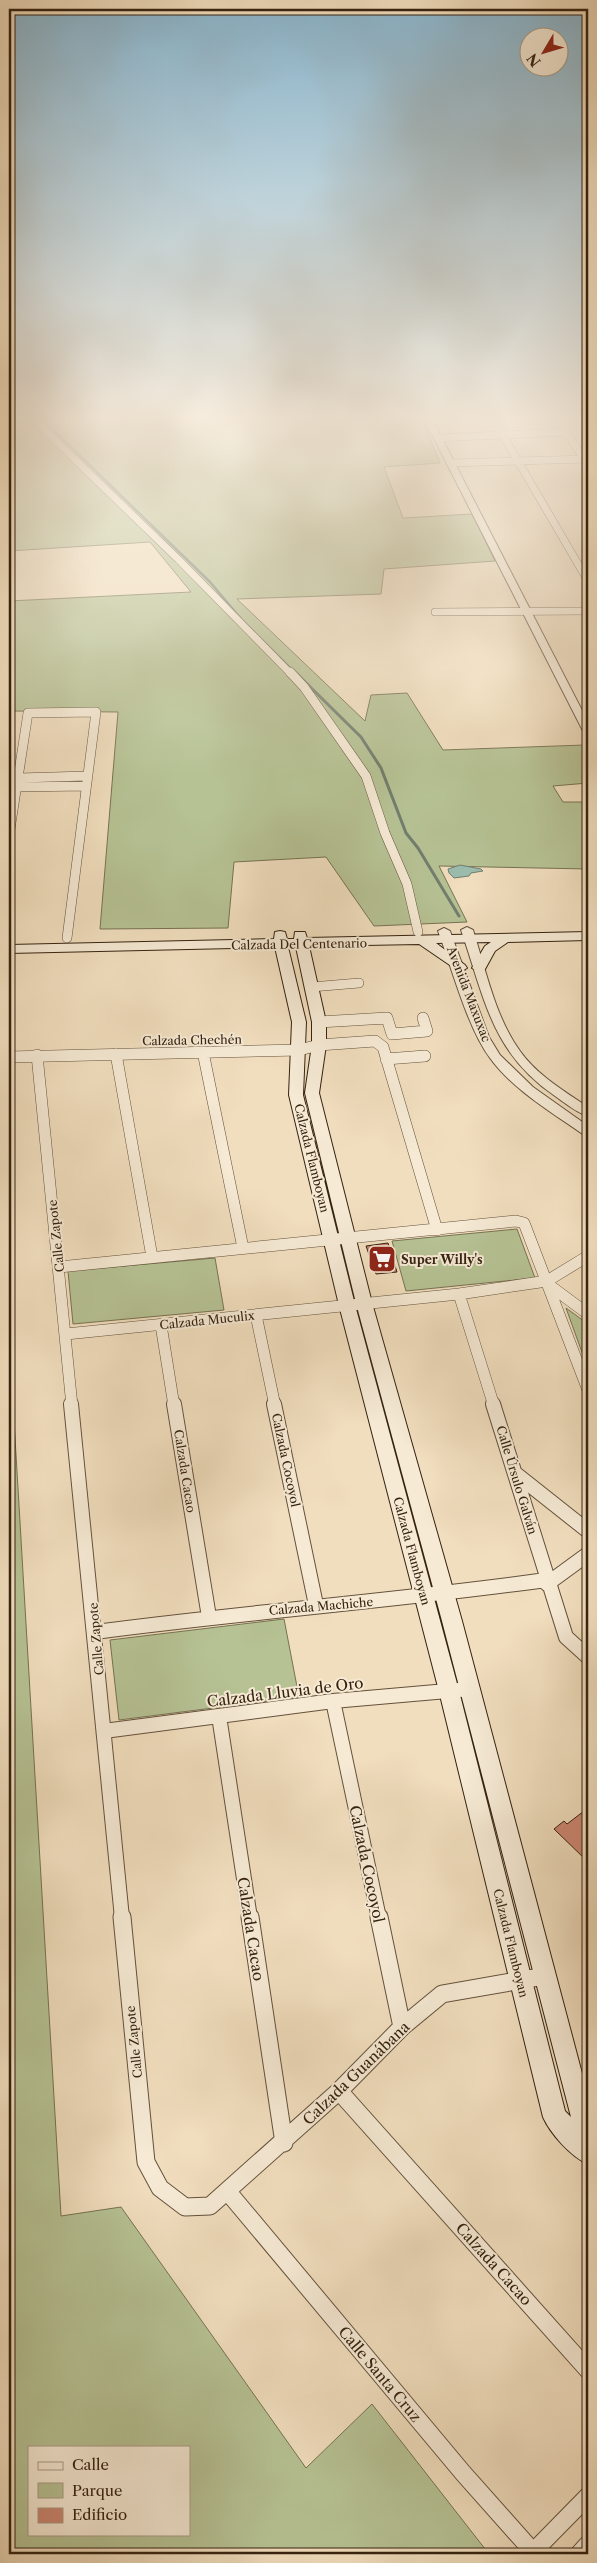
<svg xmlns="http://www.w3.org/2000/svg" width="597" height="2563" font-family="'Libre Caslon Text',serif">
	<style>
		.green { fill: #b6c294; stroke: #767252; fill-rule: evenodd }
		.water { fill: #9bbcae; stroke: #727e6f }
		.lines { fill: none; stroke-linecap: round; stroke-linejoin: round }
		.stream-far1 { stroke: #727e6f; stroke-width: 2.5 }
		.stream { stroke: #727e6f; stroke-width: 3 }
		.building { fill: #cc8672; stroke: #352210 }
		.minor-far4-casing { stroke: #64513c; stroke-width: 8 }
		.minor-far3-casing { stroke: #64513c; stroke-width: 10 }
		.minor-far2-casing { stroke: #64513c; stroke-width: 12 }
		.minor-far1-casing { stroke: #64513c; stroke-width: 16 }
		.minor-casing { stroke: #64513c; stroke-width: 19 }
		.tertiary-casing { stroke: #64513c; stroke-width: 2 }
		.secondary-casing { stroke: #352210; stroke-width: 2 }
		.minor-far4 { stroke: #f6ead5; stroke-width: 7 }
		.minor-far3 { stroke: #f6ead5; stroke-width: 9 }
		.minor-far2 { stroke: #f6ead5; stroke-width: 11 }
		.minor-far1 { stroke: #f6ead5; stroke-width: 14 }
		.minor { stroke: #f6ead5; stroke-width: 17 }
		.tertiary { fill: #f6ead5; fill-rule: evenodd }
		.secondary { fill: #f6ead5; fill-rule: evenodd }
		.labels { text-anchor: middle; dominant-baseline: central; stroke-width: 4; stroke-linejoin: round; paint-order: stroke }
		.street-label { font-size: 12px; fill: #352210; stroke: #f6ead5 }
		.poi-label { font-size: 12px; font-weight: bold; fill: #352210; stroke: #f6ead5; text-anchor: start }
		.near-street-label { font-size: 15px; fill: #352210; stroke: #f6ead5 }
	</style>
	<rect width="100%" height="100%" fill="#f1debe"/>
	<filter id="stains"><feTurbulence type="fractalNoise" baseFrequency=".004" numOctaves="4"/><feColorMatrix values="0 0 0 0 .2 0 0 0 0 .09 0 0 0 0 .02 0 0 0 .5 -.17"/></filter>
	<radialGradient id="worn" r=".72"><stop offset=".6" stop-color="#630" stop-opacity="0"/><stop offset="1" stop-color="#630" stop-opacity=".3"/></radialGradient>
	<path class="green" d="M9 415H421L440 463 384 467 403 518 472 514 495 561 384 569 381 594 237 599 365 721 371 695 407 693 443 750 585 745 588 750V783L553 786 563 802H588V869L439 866 467 922 374 926 326 857 234 862 228 928 100 929 118 712 9 711V601L191 592 150 542 9 551Z
		M517 1229 535 1278 406 1291 392 1241Z
		M215 1258 224 1310 73 1324 68 1271Z
		M566 1308 588 1324V1369Z
		M9 1336 61 2216 121 2207 306 2468 372 2404 489 2554H9ZM29 2447H189V2534H29Z
		M284 1619 299 1697 119 1720 110 1640Z"/>
	<path class="water" d="M460 865 481 869 483 871 471 873 469 876 454 878 449 873 448 869Z"/>
	<g class="lines">
		<path class="stream-far1" d="M38 415 210 582 242 620 296 674"/>
		<path class="stream" d="M295 672 361 737 381 768 406 833 418 848 459 916"/>
	</g>
	<path class="building" d="M388 1243 397 1272 376 1274 366 1246Z
		M588 1808V1862L554 1829 564 1821 567 1824Z"/>
	<g class="lines">
		<defs>
			<path id="minor-far4" d="M29 415 178 559 291 674
				M491 415 588 581
				M555 415 587 464
				M438 438 565 432
				M451 463 588 459
				M435 612 588 611"/>
			<path id="minor-far3" d="M290 672 304 687 366 776 385 833 407 884 418 932
				M19 778 87 776
				M16 787 86 786
				M9 836 28 713 96 712 67 938
				M311 987 359 983"/>
			<path id="minor-far2" d="M319 1022 387 1018 392 1034 427 1031 423 1018
				M203 1052 243 1248
				M116 1054 152 1257
				M37 1055 72 1406
				M9 1057 299 1050 319 1045 375 1041 383 1047 437 1230
				M386 1059 425 1056
				M59 1267 516 1221 524 1223 588 1390
				M549 1285 588 1314
				M459 1294 494 1406
				M256 1315 275 1406
				M161 1325 174 1406
				M66 1334 459 1294 547 1281 588 1256"/>
			<path id="minor-far1" d="M71 1404 122 1918
				M174 1404 209 1617
				M274 1404 316 1605
				M493 1404 566 1637 588 1657
				M516 1474 588 1531
				M547 1584 588 1554
				M95 1632C245 1612 396 1601 546 1580
				M333 1701 379 1918
				M219 1716 250 1918
				M104 1731 333 1701 470 1689"/>
			<path id="minor" d="M122 1917 146 2162 160 2188 185 2207 210 2206 339 2091 402 2027 442 1994 545 1976
				M250 1917 284 2143
				M379 1917 402 2027
				M339 2091 588 2370
				M228 2192 463 2473 535 2554
				M533 2552 588 2496
				M579 2554 588 2544"/>
			<path id="tertiary" d="M422 415H430L588 722V734L583 731Z
				M467 927 473 930C486 970 495 1017 520 1051 537 1075 564 1091 588 1107V1116C577 1113 565 1103 555 1096 491 1052 485 999 461 930Z
				M444 928 450 931 489 1037 500 1055 533 1087 588 1126V1136L584 1135C553 1113 512 1089 490 1058 467 1027 452 968 438 931Z"/>
			<path id="secondary" d="M280 931 285 932 287 939H294L295 932H305L307 938 588 932V940L508 942 495 951 484 971 479 972 472 968 485 946 491 942 436 943 465 965 467 968 460 972 419 944 309 946 326 1022V1045L319 1093 372 1303 462 1621 588 2096V2131L583 2129 588 2135V2164C571 2157 550 2133 543 2117L439 1691 339 1305 289 1095 292 1022 275 947 9 953V945L274 939 275 932ZM288 947H296L312 1022V1045L305 1093 356 1303 442 1621 571 2117 565 2111 459 1691 355 1305 303 1095 306 1022Z"/>
		</defs>
		<use href="#minor-far4" class="minor-far4-casing"/>
		<use href="#minor-far3" class="minor-far3-casing"/>
		<use href="#minor-far2" class="minor-far2-casing"/>
		<use href="#minor-far1" class="minor-far1-casing"/>
		<use href="#minor" class="minor-casing"/>
		<use href="#tertiary" class="tertiary-casing"/>
		<use href="#secondary" class="secondary-casing"/>
		<use href="#minor-far4" class="minor-far4"/>
		<use href="#minor-far3" class="minor-far3"/>
		<use href="#minor-far2" class="minor-far2"/>
		<use href="#minor-far1" class="minor-far1"/>
		<use href="#minor" class="minor"/>
		<use href="#tertiary" class="tertiary"/>
		<use href="#secondary" class="secondary"/>
	</g>
	<linearGradient id="sky" x2="0" y2="1"><stop stop-color="#89b7d1"/><stop offset="0.54" stop-color="#f9f0e2"/><stop offset="1" stop-color="#f9f0e2" stop-opacity="0"/></linearGradient>
	<rect width="597" height="774" fill="url(#sky)"/>
	<defs>
		<symbol id="supermarket-square" viewBox="-11 -11 22 22"><rect x="-9" y="-9" width="18" height="18" rx="4" fill="#8f2418" stroke="#f6ead5"/><path d="M-6-5.5h2.5l.6 2H6L4.5 2H-2.5L-4.4-4H-6ZM-1.5 3.2a1.3 1.3 0 1 0 .1 0ZM3 3.2a1.3 1.3 0 1 0 .1 0Z" fill="#fff"/></symbol>
	</defs>
	<g fill-rule="evenodd">
		<use href="#supermarket-square" x="366" y="1243" width="32" height="32"/>
	</g>
	<g class="labels">
		<g class="street-label">
			<text transform="translate(299 944) rotate(-1)">Calzada Del Centenario</text>
			<text transform="translate(469 994) rotate(69)">Avenida Maxuxac</text>
			<text transform="translate(192 1040) rotate(-1)">Calzada Chechén</text>
			<text transform="translate(312 1158) rotate(76)">Calzada Flamboyan</text>
			<text transform="translate(56 1236) rotate(-96)">Calle Zapote</text>
			<text transform="translate(207 1320) rotate(-6)">Calzada Muculix</text>
			<text transform="translate(286 1460) rotate(78)">Calzada Cocoyol</text>
			<text transform="translate(185 1471) rotate(81)">Calzada Cacao</text>
			<text transform="translate(517 1480) rotate(73)">Calle Úrsulo Galván</text>
			<text transform="translate(412 1551) rotate(75)">Calzada Flamboyan</text>
			<text transform="translate(321 1606) rotate(-5)">Calzada Machiche</text>
			<text transform="translate(96 1639) rotate(-95)">Calle Zapote</text>
			<text transform="translate(511 1943) rotate(76)">Calzada Flamboyan</text>
			<text transform="translate(134 2042) rotate(-96)">Calle Zapote</text>
		</g>
		<g class="poi-label">
			<text x="401" y="1259">Super Willy's</text>
		</g>
		<g class="near-street-label">
			<text transform="translate(285 1692) rotate(-7)">Calzada Lluvia de Oro</text>
			<text transform="translate(367 1864) rotate(78)">Calzada Cocoyol</text>
			<text transform="translate(251 1929) rotate(81)">Calzada Cacao</text>
			<text transform="translate(356 2073) rotate(-44)">Calzada Guanábana</text>
			<text transform="translate(494 2264) rotate(48)">Calzada Cacao</text>
			<text transform="translate(380 2374) rotate(50)">Calle Santa Cruz</text>
		</g>
	</g>
	<rect width="597" height="2563" fill="none" stroke="#f1debe" stroke-width="30"/>
	<rect x="10" y="10" width="577" height="2543" fill="none" stroke="#352210" stroke-width="2.5"/>
	<rect x="15" y="15" width="567" height="2533" fill="none" stroke="#352210"/>
	<rect x="28" y="2446" width="162" height="90" fill="#f6ead5" stroke="#a99a86"/>
	<rect x="38" y="2462" width="25" height="8" fill="#f6ead5" stroke="#a99a86"/>
	<text x="72" y="2470" font-size="15" fill="#352210">Calle</text>
	<rect x="38" y="2483" width="25" height="15" fill="#b6c294" stroke="#a99a86"/>
	<text x="72" y="2496" font-size="15" fill="#352210">Parque</text>
	<rect x="38" y="2508" width="25" height="15" fill="#cc8672" stroke="#a99a86"/>
	<text x="72" y="2520" font-size="15" fill="#352210">Edificio</text>
	<g transform="translate(544 52) rotate(232)"><circle r="24" fill="#f6ead5" stroke="#a99a86"/>
	<path d="M0-4L9 19L0 12L-9 19Z" fill="#8f2418"/>
	<text y="-8" font-size="14" font-weight="bold" text-anchor="middle" fill="#352210">N</text>
	</g>
	<rect width="100%" height="100%" filter="url(#stains)"/>
	<rect width="100%" height="100%" fill="url(#worn)"/>
</svg>
